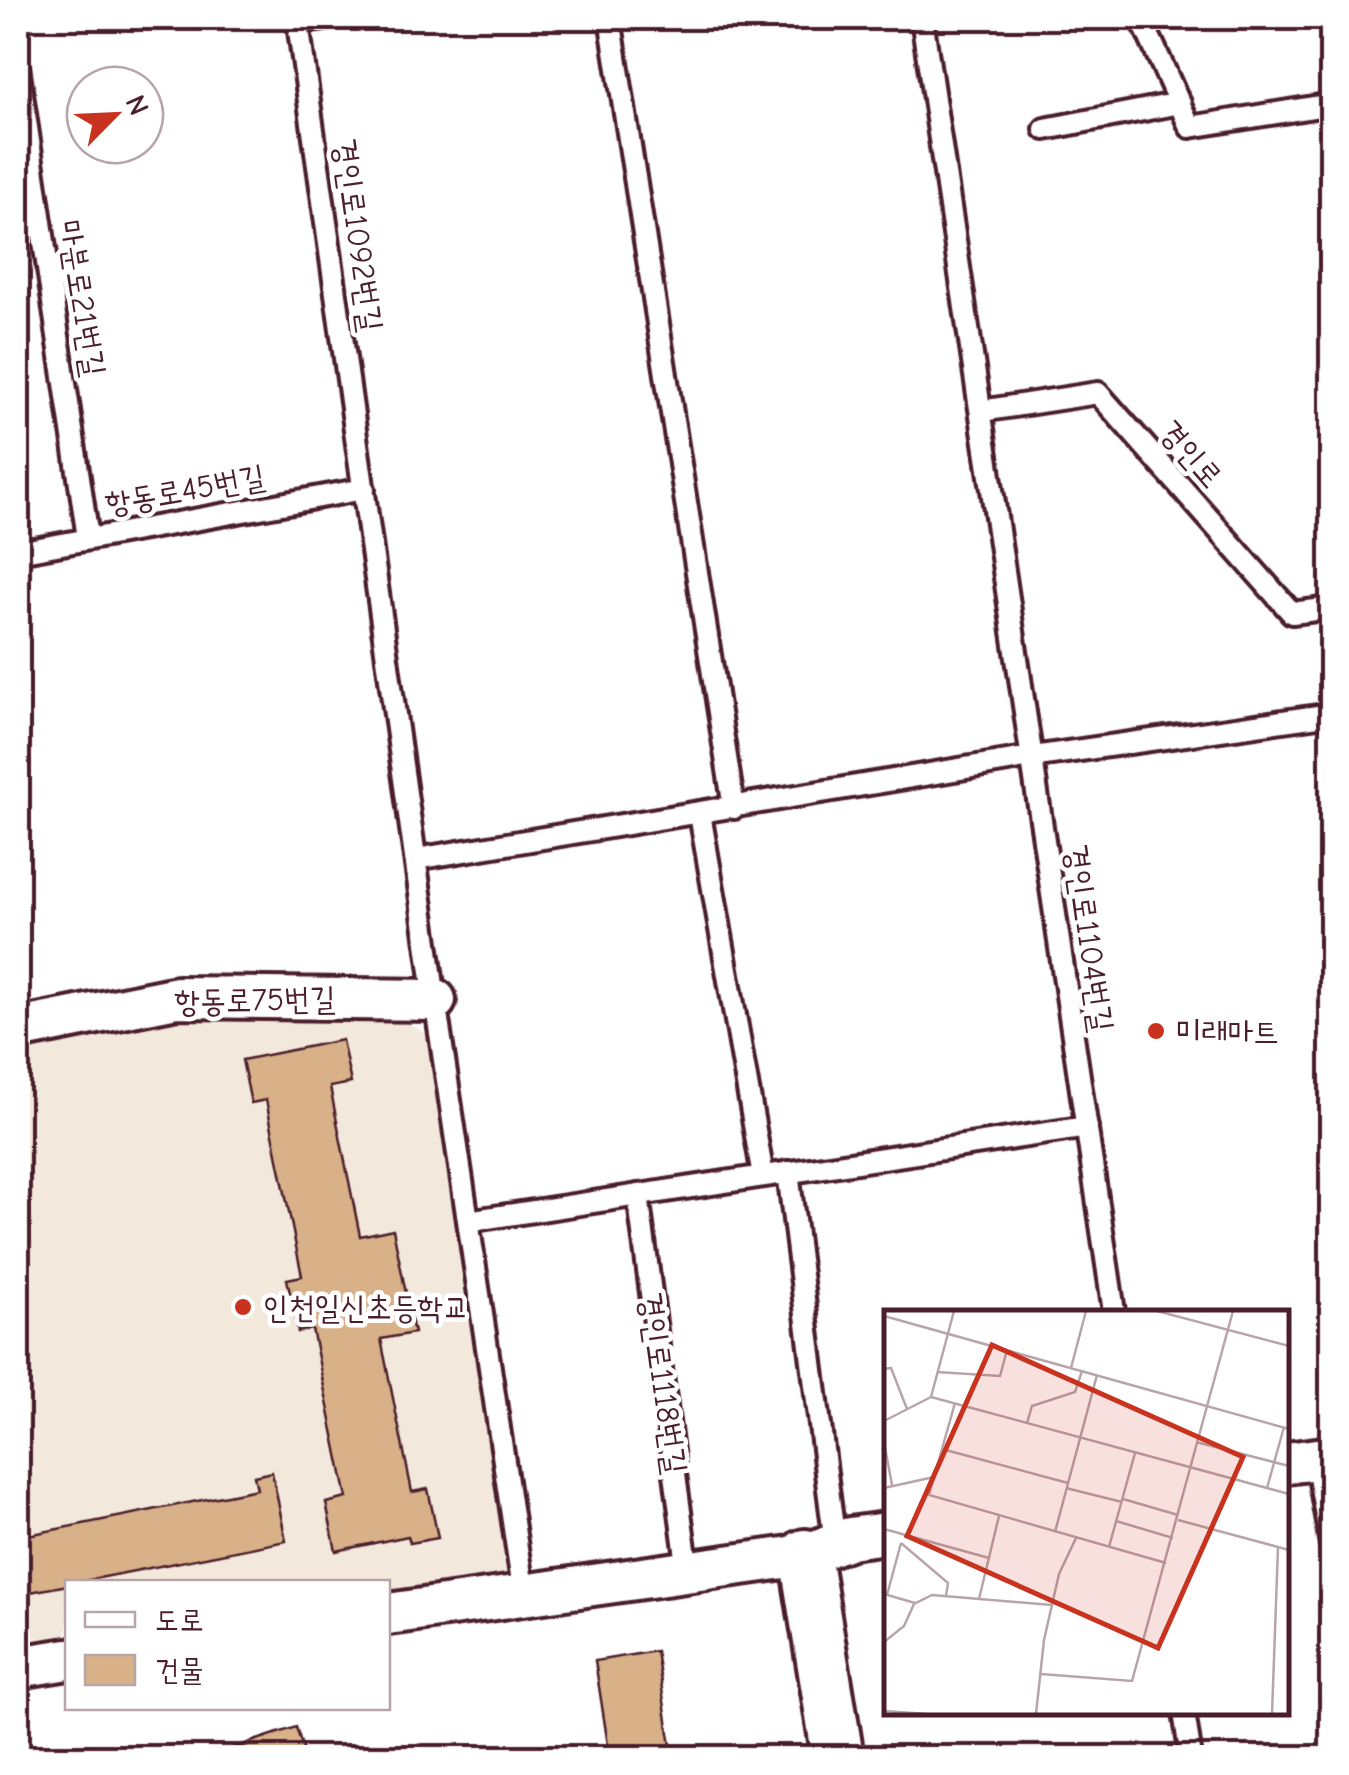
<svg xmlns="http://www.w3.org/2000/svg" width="1349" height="1775" font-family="'Comic Neue','Poor Story',sans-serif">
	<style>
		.built { fill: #f3e8dc }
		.building { fill: #d8b189; stroke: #4a1f2b; stroke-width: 2.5 }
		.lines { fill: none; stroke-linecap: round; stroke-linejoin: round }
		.service-casing { stroke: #4a1f2b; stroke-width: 28 }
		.minor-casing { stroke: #4a1f2b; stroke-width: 48 }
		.tertiary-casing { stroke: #4a1f2b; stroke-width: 58 }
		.service { stroke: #fff; stroke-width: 20 }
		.minor { stroke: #fff; stroke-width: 40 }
		.tertiary { stroke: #fff; stroke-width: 50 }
		.poi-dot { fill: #c8321e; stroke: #fff; stroke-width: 4 }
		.labels { text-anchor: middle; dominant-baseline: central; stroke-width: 9; stroke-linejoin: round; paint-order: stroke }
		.street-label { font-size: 32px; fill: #4a1f2b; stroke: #fff }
		.poi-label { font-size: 32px; fill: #4a1f2b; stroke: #fff; text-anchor: start }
		.inset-road { fill: none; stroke: #b7a5aa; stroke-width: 2.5 }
		.view { fill: #c8321e; fill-opacity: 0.15; stroke: #c8321e; stroke-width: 5 }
		.inset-edge { fill: none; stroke: #4a1f2b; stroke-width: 5 }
	</style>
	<rect width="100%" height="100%" fill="#fff"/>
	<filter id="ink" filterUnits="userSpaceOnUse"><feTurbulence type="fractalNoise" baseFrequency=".01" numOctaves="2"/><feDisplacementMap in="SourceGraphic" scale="20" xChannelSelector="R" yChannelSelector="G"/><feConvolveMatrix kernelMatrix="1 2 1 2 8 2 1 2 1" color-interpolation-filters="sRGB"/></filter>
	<g filter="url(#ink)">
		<path class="built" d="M398 1016 429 1036 508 1568 503 1583 388 1598V1582H68L67 1641 18 1648V1046L177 1017Z"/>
		<path class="building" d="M342 1040 351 1083 330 1087 360 1236 393 1229 414 1333 381 1339 412 1492 428 1489 438 1538 410 1543 408 1536 336 1551 326 1503 347 1498 312 1329 298 1332 287 1279 302 1276 266 1100 251 1103 242 1060Z
			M272 1472 286 1541 79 1582H68V1585L25 1593 18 1555V1537L257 1489 254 1476Z
			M656 1651 673 1758H610L595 1661Z
			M296 1727 306 1758H236L233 1748Z"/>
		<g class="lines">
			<defs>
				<path id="service" d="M332 18 298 23 435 1000 524 1595
					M610 18 734 808
					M922 18 1114 1312
					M1141 18 1190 127 1332 104
					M18 67 88 538
					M1045 129 1180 103
					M981 411 1098 393 1292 613 1332 608
					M18 552 364 489
					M700 814 763 1176
					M416 859 1032 757 1332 714
					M788 1172 835 1544
					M638 1195 688 1572
					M468 1221 1087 1127
					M1316 1459 1332 1550
					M1184 1712 1191 1758"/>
				<path id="minor" d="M18 1029 177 997 435 1000
					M1286 1463 1332 1457
					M388 1614 805 1555 850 1538 886 1533
					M18 1667 68 1659"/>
				<path id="tertiary" d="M805 1555 838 1758"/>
			</defs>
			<use href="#service" class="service-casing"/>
			<use href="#minor" class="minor-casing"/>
			<use href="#tertiary" class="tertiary-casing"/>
			<use href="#service" class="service"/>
			<use href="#minor" class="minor"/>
			<use href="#tertiary" class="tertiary"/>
		</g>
	</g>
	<g class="poi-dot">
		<circle cx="1156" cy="1031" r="10"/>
		<circle cx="243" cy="1307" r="10"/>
	</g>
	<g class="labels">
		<g class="street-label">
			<text transform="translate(358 235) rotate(82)">경인로1092번길</text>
			<text transform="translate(82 298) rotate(81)">마분로21번길</text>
			<text transform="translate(1191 454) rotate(49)">경인로</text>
			<text transform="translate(185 490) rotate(-10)">항동로45번길</text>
			<text transform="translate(1089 938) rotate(82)">경인로1104번길</text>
			<text transform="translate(255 1000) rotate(-1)">항동로75번길</text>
			<text transform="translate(663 1383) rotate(82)">경인로1118번길</text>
		</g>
		<g class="poi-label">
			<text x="1176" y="1031">미래마트</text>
			<text x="263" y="1307">인천일신초등학교</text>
		</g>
	</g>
	<g transform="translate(884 1310)">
		<rect width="405" height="405" fill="#fff"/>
		<path class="inset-road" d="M273 1 405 36M0 6 405 119M187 58 202 1M0 59 7 58 23 99M53 62 116 66 123 40M47 87 405 184M71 93 45 185 282 253M0 111 47 87 70 1M143 113 148 96 191 82 198 61M0 132 8 175M312 132 405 156M58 139 184 173M0 178 50 167M182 178 238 192M383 178 400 117M239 189 294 205M294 210 405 240M232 211 289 228M0 219 105 248M171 222 213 65M17 233 64 273 62 286M225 237 251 143M0 284 31 293M3 285 17 233M95 289 115 206M0 332 20 316 30 294 48 285 168 295M157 364 248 371 349 1M0 401 44 404M152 404 160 330 175 264 192 228M388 404 394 237"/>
		<path class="view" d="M108 35 359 147 274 338 23 226Z"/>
		<rect width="405" height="405" class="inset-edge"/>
	</g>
	<rect width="1349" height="1775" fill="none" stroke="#fff" stroke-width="60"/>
	<rect x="30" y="30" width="1289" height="1715" fill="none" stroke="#4a1f2b" stroke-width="4" filter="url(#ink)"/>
	<rect x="65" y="1580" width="325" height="130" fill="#ffffff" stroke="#b7a5aa" stroke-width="2.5"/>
	<rect x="85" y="1612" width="50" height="15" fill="#ffffff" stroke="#b7a5aa" stroke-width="2.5"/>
	<text x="155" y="1630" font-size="30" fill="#4a1f2b">도로</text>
	<rect x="85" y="1655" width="50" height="30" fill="#d8b189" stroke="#b7a5aa" stroke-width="2.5"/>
	<text x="155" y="1680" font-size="30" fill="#4a1f2b">건물</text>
	<g transform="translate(115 115) rotate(66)"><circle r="48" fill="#ffffff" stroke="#b7a5aa" stroke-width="2.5"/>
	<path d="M0-8L18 38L0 25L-18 38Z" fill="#c8321e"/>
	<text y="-15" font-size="28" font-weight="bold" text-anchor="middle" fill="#4a1f2b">N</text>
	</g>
</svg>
